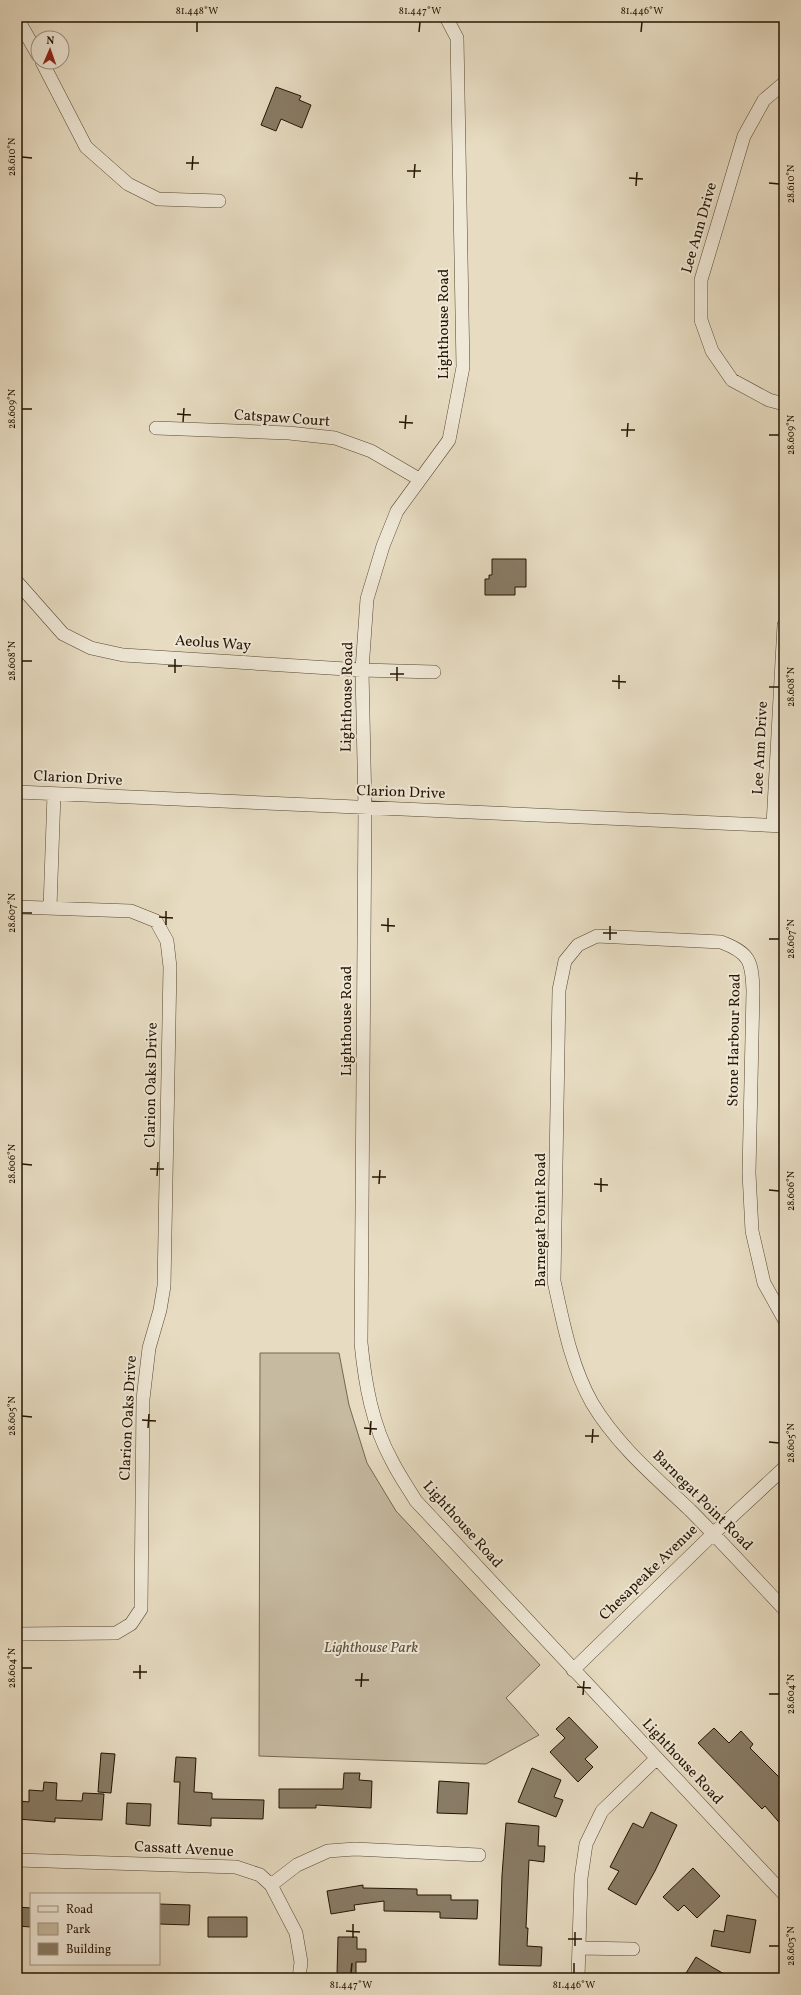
<svg xmlns="http://www.w3.org/2000/svg" width="801" height="1995" font-family="Vollkorn,serif">
	<style>
		.green { fill: #c6baa1; stroke: #756752 }
		.building { fill: #897c66; stroke: #241402 }
		.lines { fill: none; stroke-linecap: round; stroke-linejoin: round }
		.minor-casing { stroke: #554632; stroke-width: 14 }
		.minor { stroke: #efe8d7; stroke-width: 13 }
		.ticks { fill: none; stroke: #241402; stroke-width: 1.5 }
		.labels { text-anchor: middle; dominant-baseline: central; stroke-width: 4; stroke-linejoin: round; paint-order: stroke }
		.street-label { font-size: 15px; fill: #241402; stroke: #efe8d7 }
		.park-label { font-size: 15px; font-style: italic; fill: #5d4e3a; stroke: #efe8d7 }
		.neatline { fill: none; stroke: #241402; stroke-width: 1.5 }
		.ticks-label { font-size: 10px; text-anchor: middle; fill: #241402 }
	</style>
	<rect width="100%" height="100%" fill="#e7dcc2"/>
	<filter id="stains"><feTurbulence type="fractalNoise" baseFrequency=".005" numOctaves="4"/><feColorMatrix values="0 0 0 0 .2 0 0 0 0 .09 0 0 0 0 .02 0 0 0 .5 -.17"/></filter>
	<radialGradient id="worn" r=".72"><stop offset=".6" stop-color="#630" stop-opacity="0"/><stop offset="1" stop-color="#630" stop-opacity=".3"/></radialGradient>
	<path class="green" d="M260 1353H339L349 1405 367 1463 396 1511 540 1665 506 1698 539 1735 486 1764 259 1756Z"/>
	<path class="building" d="M276 87 301 96 299 100 311 105 302 128 281 119 276 131 261 125Z
		M492 559H526V587H515V595H485V579H489V575H492Z
		M569 1717 598 1747 585 1759 593 1767 578 1782 550 1752 565 1738 556 1729Z
		M714 1728 729 1743 741 1731 753 1744 750 1748 784 1782V1828L765 1806 762 1809 698 1743Z
		M101 1753 115 1754 111 1793 98 1792Z
		M176 1757 196 1758 194 1792 212 1793V1799L264 1800 263 1819 211 1818V1826L178 1824 180 1782H174Z
		M532 1768 561 1780 554 1797 563 1800 556 1817 518 1802Z
		M344 1773H360L359 1780 372 1781 371 1808 316 1805V1808H279V1789H343Z
		M439 1781 469 1783 467 1814 437 1813Z
		M44 1782 57 1783 56 1800 82 1801 83 1793 104 1794 102 1820 55 1818V1822L18 1819 19 1801 29 1802V1790L43 1791Z
		M127 1803 151 1804 150 1826 126 1824Z
		M651 1812 677 1825 655 1871 636 1905 608 1889 619 1871 610 1867 633 1823 643 1828Z
		M506 1823 539 1826 538 1846H545L544 1862 529 1860 526 1928H528L527 1946 542 1947 541 1966 499 1965 502 1875Z
		M693 1868 720 1896 697 1918 684 1905 678 1911 663 1897Z
		M363 1885V1888L417 1889V1895H451V1900H478L477 1919 440 1918V1912L384 1911V1901L354 1905 355 1910 331 1914 327 1891Z
		M159 1904 190 1905 189 1925 159 1924Z
		M17 1907 31 1908V1927L17 1926Z
		M727 1915 756 1920 750 1953 711 1946 714 1930 724 1932Z
		M208 1917H247V1937H208Z
		M338 1937H357V1949H366V1962H356V1974H337Z
		M696 1957 712 1967 731 1978H683Z"/>
	<g class="lines">
		<defs>
			<path id="minor" d="M446 17 457 38 463 367 449 440 397 511 383 546 367 599 362 670 365 808 361 1343C365 1383 372 1425 392 1461 399 1475 408 1488 416 1501L784 1894
				M17 18 38 55
				M42 62 86 147 128 184 158 199 219 201
				M784 83 764 100 744 136 701 280V320L712 351 732 380 769 400 784 404
				M156 428 289 433 335 438 371 451 419 479
				M17 582 63 634 91 648 123 655 362 670 434 672
				M17 792 784 826
				M773 825 784 625
				M17 907 131 911 156 921 167 941 170 967 164 1286 160 1310 149 1348 143 1399 141 1609 131 1624 116 1633 17 1634
				M50 907 54 794
				M784 1319 764 1283 752 1231 749 1173 753 991C752 961 750 953 721 942L597 936 578 945 565 961 559 990 554 1281C563 1322 571 1366 592 1403 617 1445 655 1477 690 1510 722 1542 753 1576 784 1609
				M573 1670 713 1534 784 1468
				M17 1860 236 1867 260 1875 271 1885 296 1933 301 1962 299 1978
				M271 1885 297 1865 328 1851 355 1849 479 1855
				M579 1948 633 1949
				M578 1978 581 1878 586 1844 602 1811 656 1759"/>
		</defs>
		<use href="#minor" class="minor-casing"/>
		<use href="#minor" class="minor"/>
	</g>
	<path class="ticks" d="M197 32V22M419 32 420 22M641 32 642 22M22 157 32 158M186 163H199M192 170 193 156M407 171H421M414 178 415 164M629 178 643 179M769 183 779 184M636 186 637 172M22 409H32M177 414 191 415M183 422 184 408M399 422 413 423M405 429 406 415M621 430H635M769 435H779M627 437 628 423M22 661H32M168 666H182M175 673V659M390 674H404M397 681V667M612 681 626 682M769 687H779M619 689V675M22 913H32M159 917 173 918M166 925V911M381 925 395 926M388 932V918M603 933H617M769 939H779M610 940V926M22 1164 32 1165M150 1169H164M157 1176 158 1162M372 1177H386M379 1184 380 1170M594 1184 608 1185M769 1190 779 1191M601 1192V1178M22 1416 32 1417M142 1420 156 1421M148 1428 149 1414M364 1428 377 1429M370 1435 371 1421M585 1436H599M769 1442 779 1443M592 1443 593 1429M22 1668H32M133 1672H147M140 1679V1665M355 1680H369M361 1687 362 1673M577 1687 591 1688M769 1694H779M583 1695 584 1681M346 1931 360 1932M353 1938V1924M568 1939H582M575 1946V1932M769 1946H779M351 1973 352 1963M574 1973V1963"/>
	<g class="labels">
		<g class="street-label">
			<text transform="translate(700 228) rotate(-74)">Lee Ann Drive</text>
			<text transform="translate(444 324) rotate(-90)">Lighthouse Road</text>
			<text transform="translate(282 419) rotate(4)">Catspaw Court</text>
			<text transform="translate(213 644) rotate(4)">Aeolus Way</text>
			<text transform="translate(348 697) rotate(-89)">Lighthouse Road</text>
			<text transform="translate(761 748) rotate(-87)">Lee Ann Drive</text>
			<text transform="translate(78 779) rotate(3)">Clarion Drive</text>
			<text transform="translate(401 793) rotate(2)">Clarion Drive</text>
			<text transform="translate(347 1021) rotate(-90)">Lighthouse Road</text>
			<text transform="translate(735 1040) rotate(-89)">Stone Harbour Road</text>
			<text transform="translate(152 1085) rotate(-89)">Clarion Oaks Drive</text>
			<text transform="translate(541 1220) rotate(-90)">Barnegat Point Road</text>
			<text transform="translate(129 1418) rotate(-87)">Clarion Oaks Drive</text>
			<text transform="translate(702 1501) rotate(45)">Barnegat Point Road</text>
			<text transform="translate(462 1525) rotate(48)">Lighthouse Road</text>
			<text transform="translate(649 1573) rotate(-44)">Chesapeake Avenue</text>
			<text transform="translate(682 1762) rotate(47)">Lighthouse Road</text>
			<text transform="translate(184 1850) rotate(3)">Cassatt Avenue</text>
		</g>
		<g class="park-label">
			<text x="371" y="1648">Lighthouse Park</text>
		</g>
	</g>
	<rect width="801" height="1995" fill="none" stroke="#e7dcc2" stroke-width="44"/>
	<rect x="30" y="1893" width="130" height="72" fill="#efe8d7" stroke="#9e9382"/>
	<rect x="38" y="1906" width="20" height="6" fill="#efe8d7" stroke="#9e9382"/>
	<text x="66" y="1913" font-size="12" fill="#241402">Road</text>
	<rect x="38" y="1923" width="20" height="12" fill="#c6baa1" stroke="#9e9382"/>
	<text x="66" y="1933" font-size="12" fill="#241402">Park</text>
	<rect x="38" y="1943" width="20" height="12" fill="#897c66" stroke="#9e9382"/>
	<text x="66" y="1953" font-size="12" fill="#241402">Building</text>
	<g transform="translate(50 50) rotate(2)"><circle r="19" fill="#efe8d7" stroke="#9e9382"/>
	<path d="M0-3L7 15L0 10L-7 15Z" fill="#8f2418"/>
	<text y="-6" font-size="11" font-weight="bold" text-anchor="middle" fill="#241402">N</text>
	</g>
	<rect x="22" y="22" width="757" height="1951" class="neatline"/>
	<g class="ticks-label">
		<text x="197" y="14">81.448°W</text>
		<text x="420" y="14">81.447°W</text>
		<text x="642" y="14">81.446°W</text>
		<text transform="translate(11 157) rotate(-90)" y="4">28.610°N</text>
		<text transform="translate(790 184) rotate(-90)" y="4">28.610°N</text>
		<text transform="translate(11 409) rotate(-90)" y="4">28.609°N</text>
		<text transform="translate(790 435) rotate(-90)" y="4">28.609°N</text>
		<text transform="translate(11 661) rotate(-90)" y="4">28.608°N</text>
		<text transform="translate(790 687) rotate(-90)" y="4">28.608°N</text>
		<text transform="translate(11 913) rotate(-90)" y="4">28.607°N</text>
		<text transform="translate(790 939) rotate(-90)" y="4">28.607°N</text>
		<text transform="translate(11 1164) rotate(-90)" y="4">28.606°N</text>
		<text transform="translate(790 1191) rotate(-90)" y="4">28.606°N</text>
		<text transform="translate(11 1416) rotate(-90)" y="4">28.605°N</text>
		<text transform="translate(790 1443) rotate(-90)" y="4">28.605°N</text>
		<text transform="translate(11 1668) rotate(-90)" y="4">28.604°N</text>
		<text transform="translate(790 1694) rotate(-90)" y="4">28.604°N</text>
		<text transform="translate(790 1946) rotate(-90)" y="4">28.603°N</text>
		<text x="351" y="1988">81.447°W</text>
		<text x="574" y="1988">81.446°W</text>
	</g>
	<rect width="100%" height="100%" filter="url(#stains)"/>
	<rect width="100%" height="100%" fill="url(#worn)"/>
</svg>
